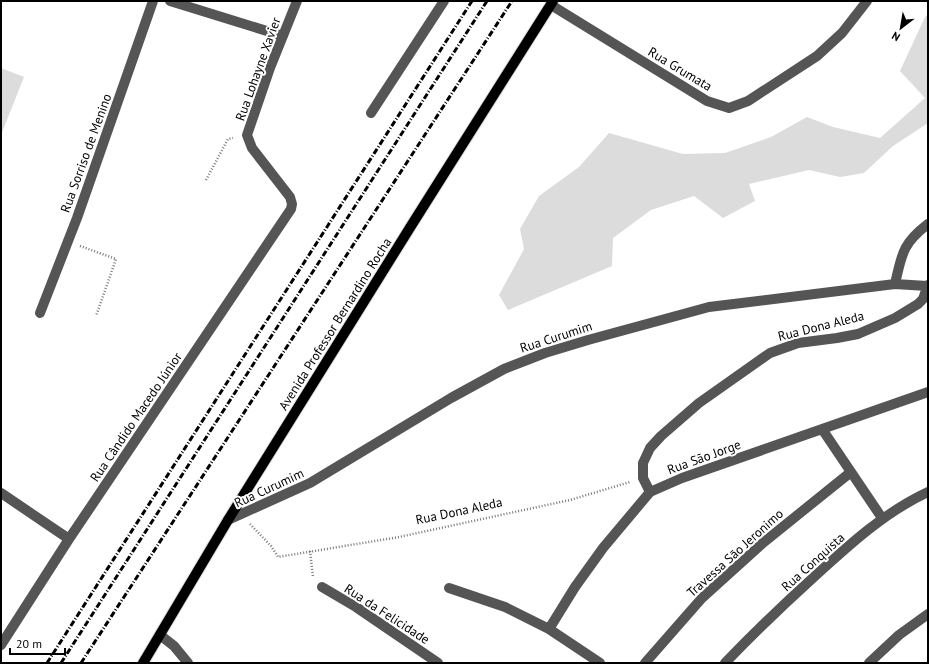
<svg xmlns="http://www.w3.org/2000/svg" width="929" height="664" font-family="'PT Sans',sans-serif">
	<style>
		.green { fill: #dcdcdc }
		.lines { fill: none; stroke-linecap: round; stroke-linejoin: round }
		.major-casing { stroke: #dbdbdb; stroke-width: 12 }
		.path { stroke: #777; stroke-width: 2.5; stroke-dasharray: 1 2; stroke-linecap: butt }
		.minor { stroke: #555; stroke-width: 10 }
		.major { stroke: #000; stroke-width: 10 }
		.rail { stroke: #000; stroke-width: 3; stroke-dasharray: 6 2 1 2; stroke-linecap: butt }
		.labels { text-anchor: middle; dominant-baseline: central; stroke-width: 4; stroke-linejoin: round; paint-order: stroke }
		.street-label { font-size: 13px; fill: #000; stroke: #fff }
	</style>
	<rect width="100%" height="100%" fill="#fff"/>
	<path class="green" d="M928 14V123L893 146 864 173 840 177 809 170 749 184 755 201 723 218 694 196 651 210 613 238 612 266 508 310 499 295 524 249 520 229 539 196 579 167 609 133 683 154 725 153 771 137 807 117 833 127 880 138 925 98 900 71 925 17Z
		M1 68 24 77 1 135Z"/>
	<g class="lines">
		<defs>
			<path id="major" d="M143 663 228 520 411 226 553 1"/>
		</defs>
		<use href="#major" class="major-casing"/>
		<path class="path" d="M206 180 228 139 233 138
			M80 246 116 259 96 316
			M250 524 271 546 278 557 399 537 570 500 630 482
			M310 551 313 577"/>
		<path class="minor" d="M170 1 283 36
			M551 5 707 101 729 108 748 101 817 56 842 33 867 1
			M371 113 444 1
			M895 284C902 254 902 244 928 224
			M40 313 77 218 153 1
			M822 429 882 518
			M650 492 643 478V463L650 448 661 436 699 403 770 353 798 343 837 338 858 334 895 318 918 304 923 299 928 285
			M1 493 69 539
			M228 520 310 483 451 398 504 369 545 353 588 340 709 307 895 284 927 286
			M322 587 356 607 438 663
			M449 588 505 607 549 629 600 663
			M549 629 575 587 603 548 650 492 682 478 928 392
			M160 635 174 646 188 663
			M1 645 69 539 291 209 292 204 290 197 252 148 247 135 270 68 297 1
			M645 663 702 598 764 542 851 472
			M725 663C754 633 784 604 815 576 850 544 885 512 928 492
			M869 663 899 635 928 614"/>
		<use href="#major" class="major"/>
		<path class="rail" d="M47 663 472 1
			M61 663 487 1
			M81 663 512 1"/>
	</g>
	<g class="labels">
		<g class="street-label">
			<text transform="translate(258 69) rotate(-70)">Rua Lohayne Xavier</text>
			<text transform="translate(680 69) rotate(31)">Rua Grumata</text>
			<text transform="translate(86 153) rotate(-70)">Rua Sorriso de Menino</text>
			<text transform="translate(335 324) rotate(-58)">Avenida Professor Bernardino Rocha</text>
			<text transform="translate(821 326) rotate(-14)">Rua Dona Aleda</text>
			<text transform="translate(556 337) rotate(-18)">Rua Curumim</text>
			<text transform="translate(136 417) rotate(-56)">Rua Cândido Macedo Júnior</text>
			<text transform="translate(704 457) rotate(-20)">Rua São Jorge</text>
			<text transform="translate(269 488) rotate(-25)">Rua Curumim</text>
			<text transform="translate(459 511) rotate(-12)">Rua Dona Aleda</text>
			<text transform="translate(735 553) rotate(-42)">Travessa Sāo Jeronimo</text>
			<text transform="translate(813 562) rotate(-42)">Rua Conquista</text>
			<text transform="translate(387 614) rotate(33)">Rua da Felicidade</text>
		</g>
	</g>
	<rect width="929" height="664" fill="none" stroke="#000000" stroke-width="4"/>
	<g transform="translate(901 28) rotate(211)" stroke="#ffffff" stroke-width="3" paint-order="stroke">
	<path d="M0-3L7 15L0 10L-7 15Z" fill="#000000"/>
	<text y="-6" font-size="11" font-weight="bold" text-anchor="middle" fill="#000000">N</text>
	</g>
	<path d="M10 648v6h55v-6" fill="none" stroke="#000000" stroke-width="2"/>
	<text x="16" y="648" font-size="12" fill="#000000" stroke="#ffffff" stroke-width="3" paint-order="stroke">20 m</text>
</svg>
